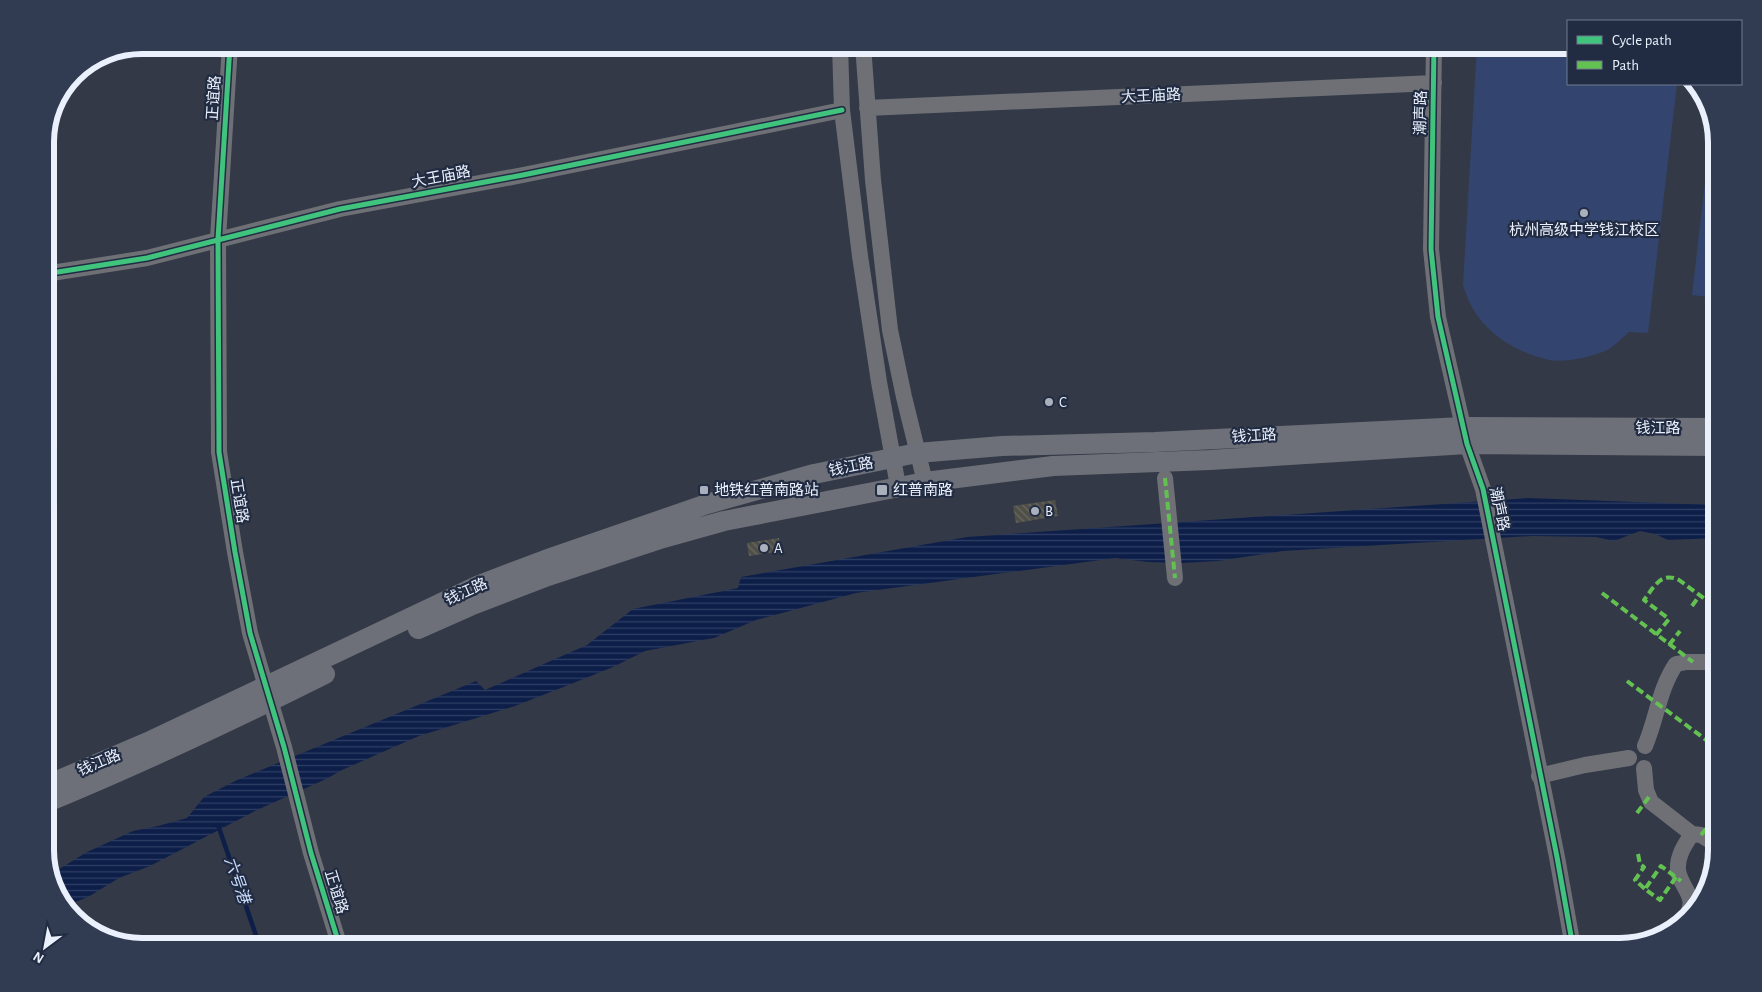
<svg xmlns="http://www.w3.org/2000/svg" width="1762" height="992" font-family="'Alegreya Sans','Noto Sans SC',sans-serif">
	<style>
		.green { fill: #33456f }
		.water { fill: url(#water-rules) }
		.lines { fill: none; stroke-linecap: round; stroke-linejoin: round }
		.stream { stroke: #0d1e49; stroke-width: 4.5 }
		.building { fill: url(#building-back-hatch) }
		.minor { stroke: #6e7076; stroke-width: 16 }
		.major { stroke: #6d7079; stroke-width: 20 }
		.quiet { stroke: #63c152; stroke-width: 4; stroke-dasharray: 8 4; stroke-linecap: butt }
		.cycleway-casing { stroke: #212c43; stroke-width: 8 }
		.cycleway { stroke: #40c37c; stroke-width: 5 }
		.poi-dot { fill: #aab1bd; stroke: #212c43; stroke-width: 2 }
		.labels { text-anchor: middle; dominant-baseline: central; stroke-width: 4.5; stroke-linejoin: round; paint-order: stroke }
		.street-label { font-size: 15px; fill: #eaf1fd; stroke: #212c43 }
		.poi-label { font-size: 15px; fill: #eaf1fd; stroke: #212c43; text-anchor: start }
		.water-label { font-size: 16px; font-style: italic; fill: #cadafa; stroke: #212c43 }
		.rim { fill: none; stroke: #eaf1fd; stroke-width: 6 }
	</style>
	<defs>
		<pattern id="water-rules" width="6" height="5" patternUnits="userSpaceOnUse" patternTransform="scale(1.25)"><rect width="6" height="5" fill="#0d1e49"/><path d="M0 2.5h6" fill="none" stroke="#303f64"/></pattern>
		<pattern id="building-back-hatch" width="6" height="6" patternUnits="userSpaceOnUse" patternTransform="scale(1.25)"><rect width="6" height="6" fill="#4f4f48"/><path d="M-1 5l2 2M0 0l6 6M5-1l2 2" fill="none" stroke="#686963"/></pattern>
	</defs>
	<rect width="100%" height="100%" fill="#333946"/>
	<path class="green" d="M1477 45H1568V84H1677L1648 333 1629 332C1622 338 1614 347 1605 351 1591 357 1564 363 1549 360 1517 353 1484 333 1470 303 1467 297 1465 291 1463 285Z
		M1707 164 1717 165V298L1692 295Z"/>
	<path class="water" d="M1528 498 1717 505V538L1668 540 1655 534 1640 531 1614 541 1596 537 1532 536 1283 551 1218 561 1182 563 1148 562 1115 558 856 593 756 620 714 638 645 651 613 667 561 688 515 706 419 736 342 770 326 779 257 810 150 866 119 878 88 897 65 906 58 899 51 874 87 852 133 831 158 826 187 818 204 797 237 780 476 681 485 690 587 645 633 609 738 588 741 577 967 537Z"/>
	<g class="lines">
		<path class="stream" d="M218 825 260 947"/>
	</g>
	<path class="building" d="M1055 500 1058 516 1016 523 1013 506Z
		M779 538 781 551 749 556 747 543Z"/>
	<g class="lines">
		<path class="minor" d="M230 45 218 239 219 452 235 552 250 633 284 747 311 853 340 947
			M840 45 842 110 860 256 879 382 898 486
			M863 45 873 180 890 330 904 397 925 482
			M1434 45 1431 249 1438 317 1467 444 1483 489 1557 857 1573 947
			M867 108 1434 83
			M45 274 147 258 340 209 523 175 842 110
			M1165 478 1175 578
			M1645 746C1657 718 1659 689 1676 664L1687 662H1717
			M1644 768 1646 790 1651 802 1692 834 1701 835 1717 845
			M1539 776 1585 765 1629 758
			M1686 917C1699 896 1680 888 1678 870 1677 856 1685 844 1692 834"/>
		<path class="major" d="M418 629 470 606 548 576 663 538 724 521 925 482 1053 466 1210 460 1467 444 1717 446
			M45 786 148 742 479 585 545 560 707 504 814 474 917 453 1002 446 1155 442 1463 427 1717 428
			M45 803C140 764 233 720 325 674"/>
		<path class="quiet" d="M1165 478 1175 578
			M1602 593 1693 662
			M1692 606 1700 595
			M1656 635 1669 619 1644 600C1654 587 1661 571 1679 580L1717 608
			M1669 645 1680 631
			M1627 681 1717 748
			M1637 813 1649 797
			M1701 835 1717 816
			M1638 854 1640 864 1644 867 1635 880 1645 889
			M1676 877 1660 900 1645 889 1661 866 1681 881"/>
		<defs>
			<path id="cycleway" d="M230 45 218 239 219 452 235 552 250 633 284 747 311 853 340 947
				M1434 45 1431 249 1438 317 1467 444 1483 489 1557 857 1573 947
				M45 274 147 258 340 209 523 175 842 110"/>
		</defs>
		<use href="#cycleway" class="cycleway-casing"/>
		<use href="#cycleway" class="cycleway"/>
	</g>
	<g class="poi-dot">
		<circle cx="1584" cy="213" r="5"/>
		<circle cx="1049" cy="402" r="5"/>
		<rect x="699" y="485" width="10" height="10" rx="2.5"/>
		<rect x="876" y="484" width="12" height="12" rx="2.5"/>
		<circle cx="1035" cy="511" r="5"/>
		<circle cx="764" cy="548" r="5"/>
	</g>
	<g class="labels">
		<g class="street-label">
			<text transform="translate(1151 96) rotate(-3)">大王庙路</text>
			<text transform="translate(214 98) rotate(-86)">正谊路</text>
			<text transform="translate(1421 113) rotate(-89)">潮声路</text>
			<text transform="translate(441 177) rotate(-11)">大王庙路</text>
			<text x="1658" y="428">钱江路</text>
			<text transform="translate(1254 436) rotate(-3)">钱江路</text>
			<text transform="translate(851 467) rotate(-11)">钱江路</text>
			<text transform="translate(239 501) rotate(81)">正谊路</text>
			<text transform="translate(1499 509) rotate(78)">潮声路</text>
			<text transform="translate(466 592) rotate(-24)">钱江路</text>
			<text transform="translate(99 763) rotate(-23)">钱江路</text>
			<text transform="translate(336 892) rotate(73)">正谊路</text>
		</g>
		<g class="poi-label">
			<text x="1584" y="230" text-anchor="middle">杭州高级中学钱江校区</text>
			<text x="1059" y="402">C</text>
			<text x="714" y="490">地铁红普南路站</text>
			<text x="893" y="490">红普南路</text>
			<text x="1045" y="511">B</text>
			<text x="774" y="548">A</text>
		</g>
		<g class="water-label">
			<text transform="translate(237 880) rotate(71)">六号港</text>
		</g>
	</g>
	<path d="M0 0H1762V992H0ZM142 54H1620A88 88 0 0 1 1708 142V850A88 88 0 0 1 1620 938H142A88 88 0 0 1 54 850V142A88 88 0 0 1 142 54Z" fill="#313c52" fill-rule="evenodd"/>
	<path class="rim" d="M142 54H1620A88 88 0 0 1 1708 142V850A88 88 0 0 1 1620 938H142A88 88 0 0 1 54 850V142A88 88 0 0 1 142 54Z"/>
	<rect x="1567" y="20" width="175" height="65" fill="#212c43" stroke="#717b8d"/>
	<rect x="1577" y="36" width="25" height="8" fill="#40c37c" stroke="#717b8d"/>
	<text x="1612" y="45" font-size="15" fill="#eaf1fd">Cycle path</text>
	<rect x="1577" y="61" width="25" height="8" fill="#63c152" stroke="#717b8d"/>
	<text x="1612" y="70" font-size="15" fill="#eaf1fd">Path</text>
	<g transform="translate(45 947) rotate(212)" stroke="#212c43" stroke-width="4" paint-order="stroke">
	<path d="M0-4L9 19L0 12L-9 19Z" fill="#eaf1fd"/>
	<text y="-8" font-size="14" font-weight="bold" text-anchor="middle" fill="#eaf1fd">N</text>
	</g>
</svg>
